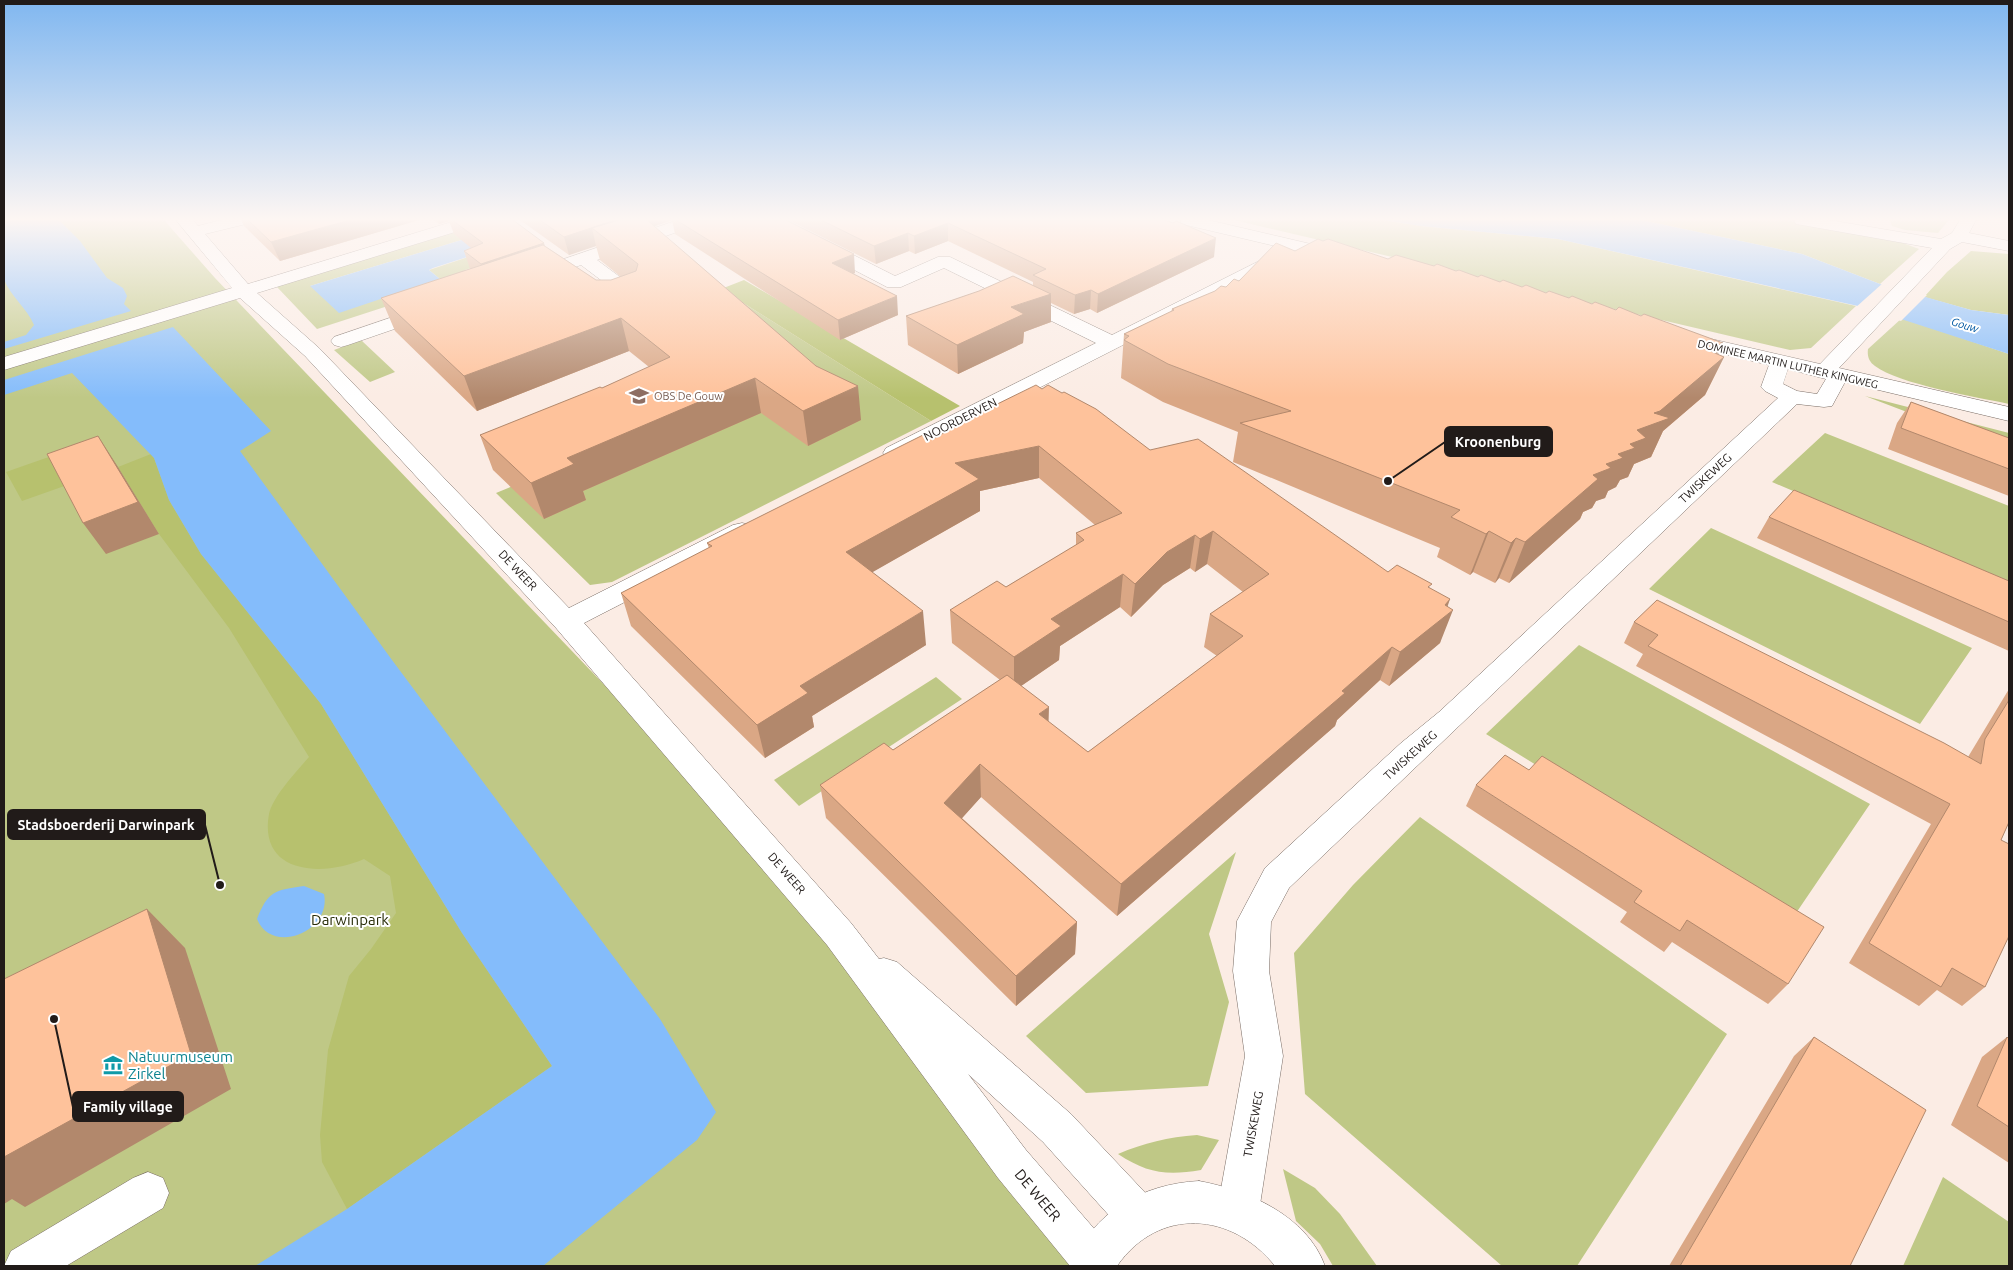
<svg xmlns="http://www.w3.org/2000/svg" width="2013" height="1270" font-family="Ubuntu,sans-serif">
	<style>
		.green { fill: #bfc886 }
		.forest { fill: #b7c16e }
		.water { fill: #84bcfb }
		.pier { fill: #fbece4 }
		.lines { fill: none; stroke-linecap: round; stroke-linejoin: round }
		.minor-casing { stroke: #796c65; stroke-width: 1 }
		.major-casing { stroke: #796c65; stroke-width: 1 }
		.minor { fill: #fff; fill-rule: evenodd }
		.major { fill: #fff; fill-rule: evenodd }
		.wall { fill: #daa785; fill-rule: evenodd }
		.shaded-wall { fill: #b2886c }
		.building { fill: #fec29b; stroke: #b2886c }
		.labels { text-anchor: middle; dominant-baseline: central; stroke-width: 4; stroke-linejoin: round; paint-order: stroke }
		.far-water-label { font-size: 11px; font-style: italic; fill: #0058a1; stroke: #fff }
		.far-street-label { font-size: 11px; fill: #211b19; stroke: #fff }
		.far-education-label { font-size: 11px; fill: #785e54; stroke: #fff; text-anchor: start }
		.street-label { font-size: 12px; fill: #211b19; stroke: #fff }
		.near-park-label { font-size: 15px; fill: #282c07; stroke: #fff }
		.near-culture-label { font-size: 15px; fill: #0d838f; stroke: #fff; text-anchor: start }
		.near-street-label { font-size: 15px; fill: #211b19; stroke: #fff }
		.leader { fill: none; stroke: #211b19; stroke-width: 2 }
		.callout-dot { fill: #211b19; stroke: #fff; stroke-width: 2 }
		.callout { fill: #211b19; stroke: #211b19; stroke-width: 2 }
		.callout-label { font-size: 14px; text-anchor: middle; font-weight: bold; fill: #fff }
	</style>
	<rect width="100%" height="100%" fill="#fbece4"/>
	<path class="green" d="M4 220H164L215 278 750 837 1119 1266H4Z
		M1234 220H1383L1421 226 1558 239 1856 306 1811 348 1790 350Z
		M1641 220H1791L1903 243 1919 249 1880 284 1802 254Z
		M1890 220H1949L1938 233 1905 230 1892 226Z
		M462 228H501L310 286 440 279 429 270 474 255 485 263 465 270 474 278 317 329 277 287 279 284Z
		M721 289 931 421 612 582 590 585 496 493 513 486 557 477Z
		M1902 318 2009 354V404C1977 397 1898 384 1875 366 1869 362 1867 356 1868 349Z
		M361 340 395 372 370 382 334 350Z
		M1865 396 2009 433V451Z
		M1825 433 2009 506V583L1772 482Z
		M1711 528 1972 648 1920 724 1649 589Z
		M1579 645 1870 804 1790 922 1486 734Z
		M936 677 962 699 799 806 774 780Z
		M1420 817 1727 1034 1577 1266H1502L1305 1094 1294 953 1353 885Z
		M1236 852 1209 934 1229 1002 1208 1086 1086 1093 1026 1036Z
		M1197 1135 1219 1140 1201 1170C1166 1176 1147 1173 1118 1154 1144 1143 1168 1137 1197 1135Z
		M1283 1169 1315 1188 1340 1214 1377 1266H1333L1320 1244 1296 1221Z
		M1943 1177 2009 1222V1266H1903Z"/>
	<path class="forest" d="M1971 251 2009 254V315L1971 310 1924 297 1947 272Z
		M744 280 960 406 931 421 721 289Z
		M100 439 118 467 151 454 154 458 169 500 201 554 321 704 462 933 552 1066 347 1209 322 1162 320 1135 328 1050 349 976 371 949 396 913 390 876 364 859C324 877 258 875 269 814 273 796 297 771 309 757L229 628 159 534 118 467 22 501 6 472Z"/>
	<path class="water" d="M4 220H59L80 241 107 278 123 288 127 296 124 304 131 311 4 349V342L26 335 34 325C27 308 10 296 4 279 1 271 4 231 4 220Z
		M1383 220H1641L1802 254 1880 284 1971 310 2009 315V354L1867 308 1558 239 1421 226Z
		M501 228 520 240 433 268 429 270 440 279 339 313 310 286Z
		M173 327 271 431 240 451 392 660 660 1019 716 1112 697 1140 543 1266H255L347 1209 552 1066 462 933 321 704 201 554 169 500 154 458 72 373 4 395V380Z
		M304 886 324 894C332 931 272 956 257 919 268 891 275 890 304 886Z"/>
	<path class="pier" d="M1883 283 1927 295 1901 321 1855 308Z"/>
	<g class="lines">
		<defs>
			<path id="minor" d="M176 220H193L198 226 221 220H248L246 224 205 234 248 284 458 220H483L481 224 257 293 319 348 569 608 733 525 742 523 751 525 754 531 751 537 584 623 851 923 879 959 884 958 897 962 1071 1114 1153 1201 1159 1216 1153 1231 1138 1237 1123 1231 1043 1142 968 1074 1026 1150 1110 1247 1117 1262 1115 1266H1070L998 1178 827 945 556 628 305 356 240 298 4 370V357L232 288Z
				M678 220H702L700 224 597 260 643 294 645 298 643 302 629 306 622 304 620 300 622 296 581 265 535 281 529 279 526 275 529 271Z
				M764 220H784L895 276 938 257H950L1112 335 1271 255H1283L1286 259 1283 263 902 458 894 460 886 458 883 453 886 448 1096 343 944 268 901 287H887L766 224Z
				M1180 220H1208L1345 252 1348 256 1345 260 1339 261 1182 224Z
				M1794 220H1829L1941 239 1952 233 1960 220H1976L1969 233 2009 241V251L1962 242 1950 249 1839 368 2009 407V421L1845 382 1832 406 1824 407 1797 404 1289 888 1271 922 1269 971 1283 1056 1259 1211 1253 1226 1238 1232 1223 1226 1217 1211 1245 1056 1233 971 1237 921 1265 868 1401 743 1439 712 1778 398 1765 391 1761 387 1769 365 1678 343 1675 339 1678 335 1685 333 1820 364 1932 248 1802 225 1796 224ZM1788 369 1826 379 1817 394 1797 391 1783 384Z
				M428 305 435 307 438 311 435 315 348 345 341 347 334 345 331 341 334 337Z
				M148 1172 163 1178 169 1193 163 1208 66 1266H4L11 1251 133 1178Z"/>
			<path id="major" d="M1199 1181C1248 1190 1307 1216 1325 1266H1275C1232 1212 1159 1206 1117 1266H1072C1092 1212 1142 1184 1199 1181Z"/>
		</defs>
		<use href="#minor" class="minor-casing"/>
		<use href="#major" class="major-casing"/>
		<use href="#minor" class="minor"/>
		<use href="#major" class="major"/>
	</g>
	<path class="wall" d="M241 220H419L280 261 244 226Z
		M434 220H513L545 246 596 280H611L621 277 600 260 596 246 569 255 520 220H786L855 273 853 274 898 315 840 340 675 234 672 220 655 226V227L861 420 808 446 761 413 583 491 586 500 544 519 493 470 480 435 602 388 649 367 629 351 477 411 395 331 381 298 470 269 464 251 471 248 454 234 449 221 439 224Z
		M788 220H1165L1214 257 1097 313 1090 309 1074 314 1051 303V322L1024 332 1023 343 958 374 908 345 906 316 1033 285V282L948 241 915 254 909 251 876 264Z
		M1323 241 1388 259 1434 266 1641 316 1723 343 1717 354 1724 357 1705 395 1663 431 1651 457 1634 464 1628 477 1620 480 1616 487 1608 491 1605 498 1596 501 1592 508 1583 512 1580 519 1509 583 1499 578 1495 583 1473 572 1470 575 1437 557 1440 548 1233 462 1238 432 1163 402 1121 378 1124 334 1171 312 1172 309 1226 287 1295 251Z
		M1042 389 1150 450 1388 572 1430 588 1448 607 1440 643 1389 686 1380 680 1337 720 1335 726 1117 916 981 797 962 818 1077 922 1075 954 1016 1006 826 818 820 785 893 750 1000 680 952 643 950 610 1006 587 1076 545V533L1095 525 1039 478 980 491V511L872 572 926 645 812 716 814 727 765 758 631 626 621 593 709 548 707 543ZM1207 564 1243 592 1210 614 1204 647 1217 656 1088 752 1048 722 1021 686 1059 660 1060 646 1120 607 1131 617 1163 585 1190 568 1195 572Z
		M1911 402 2009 438V496L1888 449 1897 423Z
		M1769 517 2009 581V651L1757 538Z
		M1634 622 1968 757 2009 689V822L2001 840 1985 987 1962 1006 1937 990 1919 1006 1849 963 1931 824 1636 666 1643 654 1624 643Z
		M1476 785 1788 984 1768 1004 1672 942 1664 952 1620 922 1627 912 1466 806Z
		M1814 1037 1850 1266H1669L1794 1056Z
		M2007 1037 2009 1039V1163L1951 1125 1982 1057Z"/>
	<path class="shaded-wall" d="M350 220H419L280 261 271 242Z
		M438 220H448L449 221 439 224Z
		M615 220H672L655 226 658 240 592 228 596 246 569 255 564 237Z
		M948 223V241L915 254 914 236Z
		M908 233 909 251 876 264 874 246Z
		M1216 238 1214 257 1097 313 1098 294Z
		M544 243 549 261 487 283 481 264Z
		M854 254 855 273 834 281 832 263Z
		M1091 290 1090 309 1074 314 1075 295Z
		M1051 294V322L1024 332 1023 343 958 374 957 345 1011 307Z
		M897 296 898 315 840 340 838 320Z
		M621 318 629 351 477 411 464 376Z
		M1723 343 1710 368 1724 357 1705 395 1663 431 1651 457 1634 464 1628 477 1620 480 1616 487 1608 491 1605 498 1596 501 1592 508 1583 512 1580 519 1509 583 1525 542 1593 475 1618 454 1637 430 1654 413 1708 350Z
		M755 378 761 413 583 491 586 500 544 519 531 483 567 458Z
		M858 386 861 420 808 446 803 411Z
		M98 436 118 467 159 534 106 554 83 523Z
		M1039 446V478L980 491V511L850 585 846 552 955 463Z
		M1213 531 1207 564 1195 572 1200 539Z
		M1489 531 1473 572 1470 575 1486 534Z
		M1195 535 1190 568 1163 585 1131 617 1135 584 1167 552Z
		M1516 538 1499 578 1495 583 1511 543Z
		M1123 574 1120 607 1060 646 1059 660 1014 691V657L1051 619Z
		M1450 599 1444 617 1453 610 1440 643 1389 686 1400 652Z
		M923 611 926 645 812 716 814 727 765 758 757 725 800 686Z
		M1392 647 1380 680 1337 720 1335 726 1117 916 1121 884Z
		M1049 707 1048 741 1039 714Z
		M980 764 981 797 946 836 944 803Z
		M147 909 185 948 231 1089 25 1207 12 1199 4 1204V1157Z
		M1077 922 1075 954 1016 1006V976Z"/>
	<path class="building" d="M248 220H350L271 242Z
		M452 220H513L544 243 481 264 464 251 483 243Z
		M540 220H615L564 237Z
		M619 220H647L816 366 858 386 803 411 755 378 567 458 574 464 531 483 480 435 600 387 602 388 670 357 621 318 464 376 381 298 543 245 596 280H611L636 271 638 264 592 228Z
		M676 220H786L854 254 832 263 897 296 838 320Z
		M821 220H1165L1173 223 1176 221 1216 238 1098 294 1091 290 1075 295 1033 275 1046 269 948 223 914 236 908 233 874 246Z
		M1318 239 1323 241 1328 239 1388 259 1396 255 1434 266 1437 264 1456 271 1459 270 1478 277 1481 275 1500 282 1503 280 1522 287 1526 285 1546 293 1549 291 1569 298 1572 296 1592 304 1595 302 1616 310 1619 307 1641 316 1644 314 1723 343 1708 350 1724 357 1660 411 1654 413 1670 418 1637 430 1646 438 1630 444 1635 448 1618 454 1623 458 1606 464 1611 468 1593 475 1598 479 1525 542 1516 538 1511 543 1489 531 1486 534 1451 517 1460 510 1240 423 1291 411 1168 364 1124 340 1129 336 1124 334 1174 310 1172 309 1215 291 1221 286 1226 287 1234 279 1239 281 1276 243 1295 251Z
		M1013 276 1051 294 1011 307 1024 314 957 345 906 316 979 291Z
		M1036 385 1042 389 1048 385 1062 393 1064 392 1096 409 1150 450 1198 439 1388 572 1397 565 1432 584 1428 587 1450 599 1445 605 1453 610 1400 652 1392 647 1342 691 1345 693 1121 884 980 764 944 803 1077 922 1016 976 820 785 884 743 893 750 1007 675 1049 707 1039 714 1088 752 1243 636 1210 614 1269 574 1213 531 1200 539 1195 535 1167 552 1135 584 1123 574 1051 619 1061 626 1014 657 950 610 997 581 1006 587 1084 540 1076 533 1122 513 1039 446 955 463 979 479 846 552 923 611 800 686 808 693 757 725 621 593 712 546 707 543 925 434 933 439 977 414Z
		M1911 402 2009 438V469L1901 428Z
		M98 436 138 502 83 523 47 454Z
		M1794 490 2009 581V622L1769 517Z
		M1657 600 1944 743 1981 764 1985 739 2009 700V822L2001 840 2009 844V936L1985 987 1952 968 1941 987 1869 943 1950 804 1648 646 1658 635 1634 622Z
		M1505 755 1529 770 1542 756 1824 927 1788 984 1687 920 1680 931 1634 902 1642 891 1476 785Z
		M147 909 191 1054 4 1157V979Z
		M1814 1037 1926 1110 1850 1266H1680Z
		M2007 1037 2009 1039V1127L1977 1106Z"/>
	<linearGradient id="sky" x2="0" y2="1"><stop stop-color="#80b7f0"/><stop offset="0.55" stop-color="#fdf6f3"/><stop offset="1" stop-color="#fdf6f3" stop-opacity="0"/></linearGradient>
	<rect width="2013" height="398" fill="url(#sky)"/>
	<defs>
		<symbol id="school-bare" viewBox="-9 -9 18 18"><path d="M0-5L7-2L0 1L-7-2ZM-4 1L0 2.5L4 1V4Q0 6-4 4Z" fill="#8d6e63" stroke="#fff" stroke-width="2.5" paint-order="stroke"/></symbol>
		<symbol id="museum-bare" viewBox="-9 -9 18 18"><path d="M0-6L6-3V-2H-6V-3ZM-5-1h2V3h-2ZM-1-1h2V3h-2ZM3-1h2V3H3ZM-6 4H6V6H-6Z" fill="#0f9aa8" stroke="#fff" stroke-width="2.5" paint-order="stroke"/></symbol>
	</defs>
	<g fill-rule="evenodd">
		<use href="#school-bare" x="625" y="382" width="28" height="28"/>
		<use href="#museum-bare" x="99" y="1051" width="28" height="28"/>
	</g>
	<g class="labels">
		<g class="far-water-label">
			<text transform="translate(1965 325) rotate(17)">Gouw</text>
		</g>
		<g class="far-street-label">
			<text transform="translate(1788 364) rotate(13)">DOMINEE MARTIN LUTHER KINGWEG</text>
		</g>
		<g class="far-education-label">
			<text x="654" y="396">OBS De Gouw</text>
		</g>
		<g class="street-label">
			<text transform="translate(960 419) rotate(-27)">NOORDERVEN</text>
			<text transform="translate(1705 478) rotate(-43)">TWISKEWEG</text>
			<text transform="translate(518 570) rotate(47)">DE WEER</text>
			<text transform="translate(1410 755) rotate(-42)">TWISKEWEG</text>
			<text transform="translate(787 873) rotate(49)">DE WEER</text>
			<text transform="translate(1253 1124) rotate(-80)">TWISKEWEG</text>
		</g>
		<g class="near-park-label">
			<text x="350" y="919">Darwinpark</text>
		</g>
		<g class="near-culture-label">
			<text x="128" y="1056">Natuurmuseum<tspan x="128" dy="17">Zirkel</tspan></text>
		</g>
		<g class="near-street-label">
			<text transform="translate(1038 1195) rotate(50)">DE WEER</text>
		</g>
	</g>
	<path class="leader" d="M1388 481L1445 442M220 885L205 825M54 1019L73 1107"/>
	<g class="callout-dot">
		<circle cx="1388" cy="481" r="5"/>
		<circle cx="220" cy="885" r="5"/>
		<circle cx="54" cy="1019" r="5"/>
	</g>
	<g class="callout">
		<rect x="1445" y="427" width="107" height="29" rx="5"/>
		<rect x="8" y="810" width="197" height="29" rx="5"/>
		<rect x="73" y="1092" width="110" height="29" rx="5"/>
	</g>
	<g class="callout-label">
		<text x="1498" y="447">Kroonenburg</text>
		<text x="106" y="830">Stadsboerderij Darwinpark</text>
		<text x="128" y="1112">Family village</text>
	</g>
	<rect width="2013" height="1270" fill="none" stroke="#211b19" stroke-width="10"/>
</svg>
